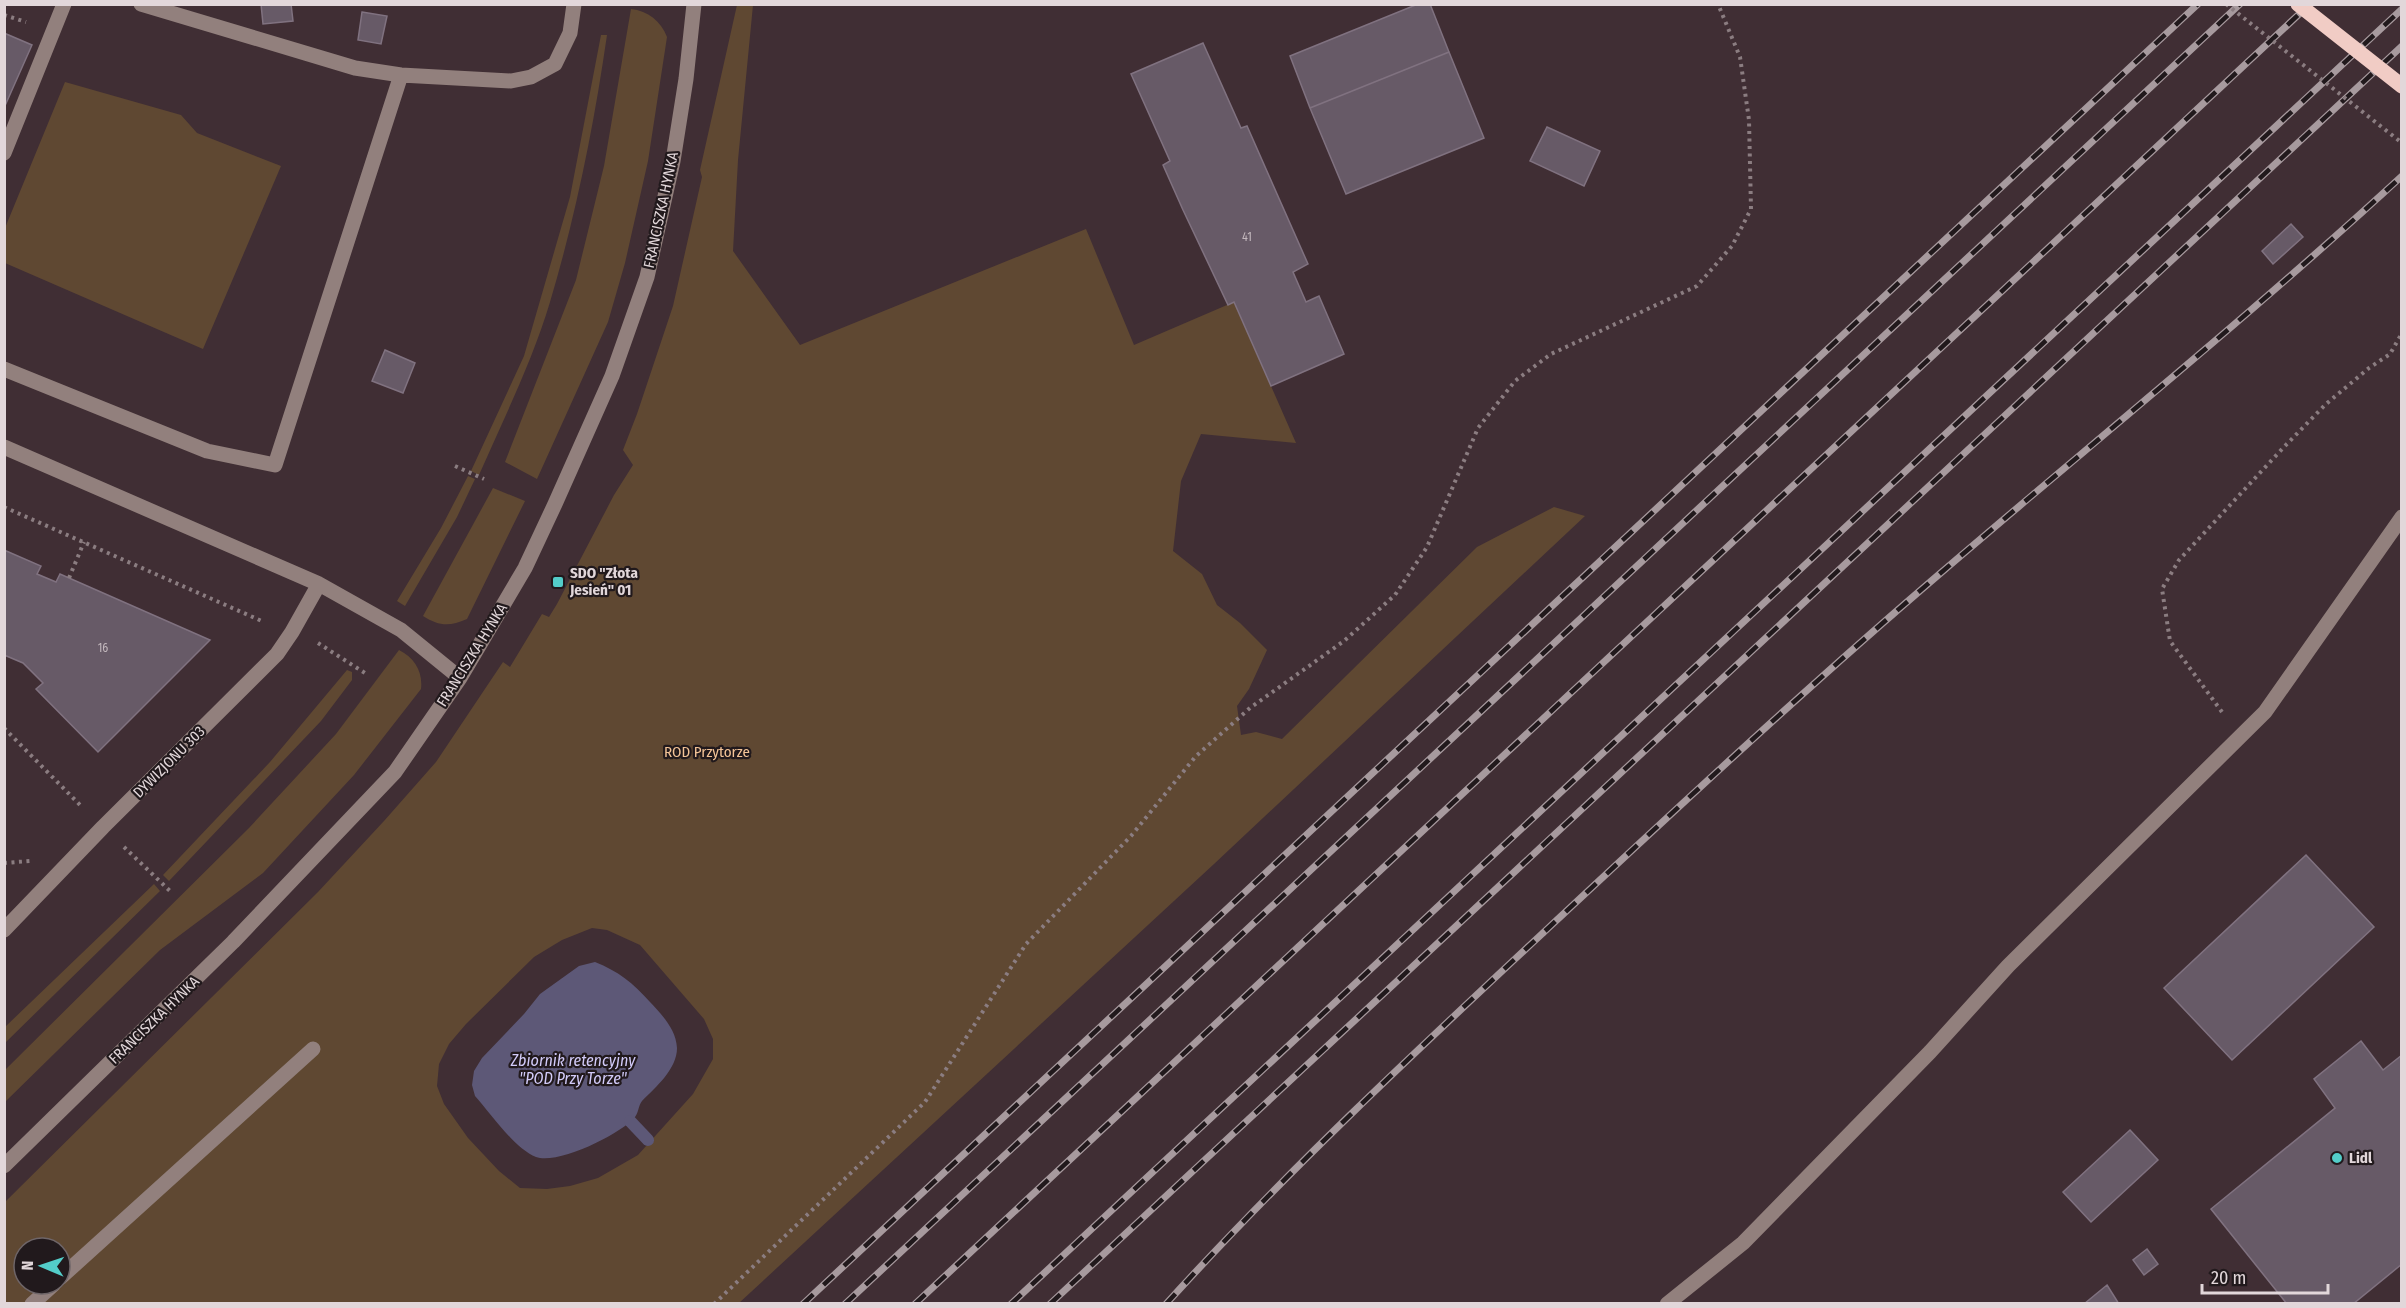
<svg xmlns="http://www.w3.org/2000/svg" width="2406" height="1308" font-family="'Fira Sans Condensed',sans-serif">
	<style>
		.green { fill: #5f4832; fill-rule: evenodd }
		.water { fill: #5d5877 }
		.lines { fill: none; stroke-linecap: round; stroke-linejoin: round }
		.stream { stroke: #5d5877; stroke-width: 12 }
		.building { fill: #675a67; stroke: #807280; stroke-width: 1.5 }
		.path { stroke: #8b7d81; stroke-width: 4; stroke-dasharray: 3 4.5; stroke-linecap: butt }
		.minor { stroke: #92807d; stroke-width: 15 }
		.rail-casing { stroke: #a79a9e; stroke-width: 7 }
		.rail { stroke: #21191c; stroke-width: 4.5; stroke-dasharray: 14; stroke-linecap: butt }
		.path-bridge { stroke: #8b7d81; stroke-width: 4; stroke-dasharray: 3 4.5; stroke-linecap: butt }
		.major-bridge { stroke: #f1ccc5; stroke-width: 15 }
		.poi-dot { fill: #53cdc9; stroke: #21191c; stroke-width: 2 }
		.labels { text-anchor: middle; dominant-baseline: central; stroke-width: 4.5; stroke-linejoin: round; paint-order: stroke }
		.number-label { font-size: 12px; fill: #c3b8bd }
		.street-label { font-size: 15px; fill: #e2d7da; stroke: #21191c }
		.poi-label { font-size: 15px; font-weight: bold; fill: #e2d7da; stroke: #21191c; text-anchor: start }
		.park-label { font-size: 15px; fill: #f4c497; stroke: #21191c }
		.water-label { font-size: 16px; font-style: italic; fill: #d2cbf9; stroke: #21191c }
	</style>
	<rect width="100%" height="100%" fill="#402e34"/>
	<path class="green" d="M737 5H753L738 160 733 251 800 345 1086 229 1134 345 1234 302 1296 443 1201 434 1181 481 1173 551 1202 574 1217 605 1240 623 1267 650 1249 689 1237 706 1241 735 1256 732 1282 739 1477 547 1554 507 1585 516 1214 864 739 1303 5 1304V1202L318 892 384 821 436 762 503 662 510 667 542 614 549 617 557 604 614 495 633 465 623 450 637 414 673 306 702 177 700 170ZM592 928 607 930 640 945 704 1019 713 1039V1059L693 1094 638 1155 598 1178 570 1186 547 1189 520 1188 499 1171 468 1138 444 1104 437 1086 439 1064 449 1044 466 1024 534 957 562 940ZM24 1248H60V1284H24Z
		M631 9C648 11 661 21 667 37L648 161 625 263 608 322 537 479 505 462 576 280 604 166Z
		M601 35H607C594 125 576 215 550 302 532 362 504 418 479 475L471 471 524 356 570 197Z
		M65 82 181 115 197 133 281 166 203 349 5 263V228Z
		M468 476 475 479 457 517 405 606 397 601 441 528Z
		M493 488 525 501 467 619C449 627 439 626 423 616Z
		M399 650C415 658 423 672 421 689L354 775 263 873 160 950 5 1102V1070L249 828 336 734Z
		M347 670 352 672V680L321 721 169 881 163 875 270 762Z
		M154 884 160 891 5 1043V1027Z"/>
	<path class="water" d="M595 962C618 971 633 983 650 1002 662 1015 676 1029 677 1048 677 1069 656 1087 642 1101 638 1106 639 1112 635 1117 621 1134 558 1165 536 1157 515 1149 491 1114 475 1096L472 1085 474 1071 482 1058 524 1014 540 994 579 966Z"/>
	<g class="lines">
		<path class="stream" d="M630 1121 648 1140"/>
	</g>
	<path class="building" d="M261 4H291L293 21 263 24Z
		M1418 4H1430L1449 52 1310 108 1290 56Z
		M362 12 387 16 381 44 358 40Z
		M4 33 32 45 4 108Z
		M1203 43 1241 128 1247 126 1308 264 1293 272 1306 302 1319 296 1344 354 1271 386 1234 302 1228 305 1183 210 1163 165 1170 161 1131 74Z
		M1449 52 1484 138 1346 194 1310 108Z
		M1547 127 1600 151 1584 186 1530 161Z
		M2291 224 2303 237 2273 264 2262 251Z
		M385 350 415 363 403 393 372 381Z
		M4 550 41 566 37 574 56 582 60 574 210 640 98 752 36 689 43 683 23 663 4 655Z
		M2306 855 2374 927 2232 1060 2164 988Z
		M2361 1041 2383 1070 2402 1055V1264L2353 1304H2287L2211 1209 2335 1108 2314 1079Z
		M2130 1130 2158 1160 2091 1222 2063 1192Z
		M2147 1249 2158 1264 2144 1275 2133 1260Z
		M2107 1285 2119 1304H2084Z"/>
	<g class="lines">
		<path class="path" d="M4 15 26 22
			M455 466 484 479
			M4 507 264 622
			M69 578 84 542
			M318 643 368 675
			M2222 712 2170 641 2162 589 2179 560 2283 448 2326 404 2369 368 2390 354 2402 333
			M4 728 82 807
			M124 847 170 891
			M4 863 30 861
			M714 1304 925 1102 1026 944 1131 836 1196 756 1250 708 1344 641 1395 595 1427 547 1478 428 1515 381 1551 354 1697 286 1732 246 1751 209 1749 120 1740 57 1718 4"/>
		<path class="minor" d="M141 4 355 68 401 75 511 81 531 77 555 64 570 33 574 4
			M4 153 64 4
			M4 369 207 451 275 465 401 75
			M4 447 319 584 401 630 460 678
			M4 930 103 827 277 654 292 632 319 584
			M4 1166 233 942 395 772 460 678 525 568 555 504 612 376 647 277 673 161 686 79 694 4
			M60 1278 313 1049
			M32 1304 54 1284
			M1667 1304 1743 1243 1930 1052 2008 966 2265 712 2402 517"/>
		<defs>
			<path id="rail" d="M803 1304 2198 4
				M845 1304 2240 4
				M915 1304 2310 4
				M1011 1304 2402 9
				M1050 1304 2402 46
				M1166 1304C1285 1173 1414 1053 1544 932 1675 810 1806 688 1943 571 2096 440 2253 313 2402 176"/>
		</defs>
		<use href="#rail" class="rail-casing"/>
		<use href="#rail" class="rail"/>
		<path class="path-bridge" d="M2226 4 2402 143"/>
		<path class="major-bridge" d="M2298 4 2402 86"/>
	</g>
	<g class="poi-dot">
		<rect x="552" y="576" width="12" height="12" rx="3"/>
		<circle cx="2337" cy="1158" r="6"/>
	</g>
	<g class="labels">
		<g class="number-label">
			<text x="1247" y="237">41</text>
			<text x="103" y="648">16</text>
		</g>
		<g class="street-label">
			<text transform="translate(661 210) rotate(-78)">FRANCISZKA HYNKA</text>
			<text transform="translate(472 655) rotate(-58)">FRANCISZKA HYNKA</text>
			<text transform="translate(169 762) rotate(-45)">DYWIZJONU 303</text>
			<text transform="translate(154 1020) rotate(-44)">FRANCISZKA HYNKA</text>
		</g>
		<g class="poi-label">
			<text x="570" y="573">SDO "Złota<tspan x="570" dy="17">Jesień" 01</tspan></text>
			<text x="2349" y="1158">Lidl</text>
		</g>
		<g class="park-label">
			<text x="707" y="752">ROD Przytorze</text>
		</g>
		<g class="water-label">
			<text x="573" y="1060">Zbiornik retencyjny<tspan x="573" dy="18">"POD Przy Torze"</tspan></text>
		</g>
	</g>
	<rect width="2406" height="1308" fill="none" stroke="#e2d7da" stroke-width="12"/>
	<g transform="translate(42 1266) rotate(272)"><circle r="28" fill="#21191c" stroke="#6e6568" stroke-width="1.5"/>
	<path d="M0-4.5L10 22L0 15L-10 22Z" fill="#53cdc9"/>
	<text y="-9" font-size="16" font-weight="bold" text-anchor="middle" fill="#e2d7da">N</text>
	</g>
	<path d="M2202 1284v9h126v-9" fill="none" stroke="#e2d7da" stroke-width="3"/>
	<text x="2211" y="1284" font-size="18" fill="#e2d7da" stroke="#21191c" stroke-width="4.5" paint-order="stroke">20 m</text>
</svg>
